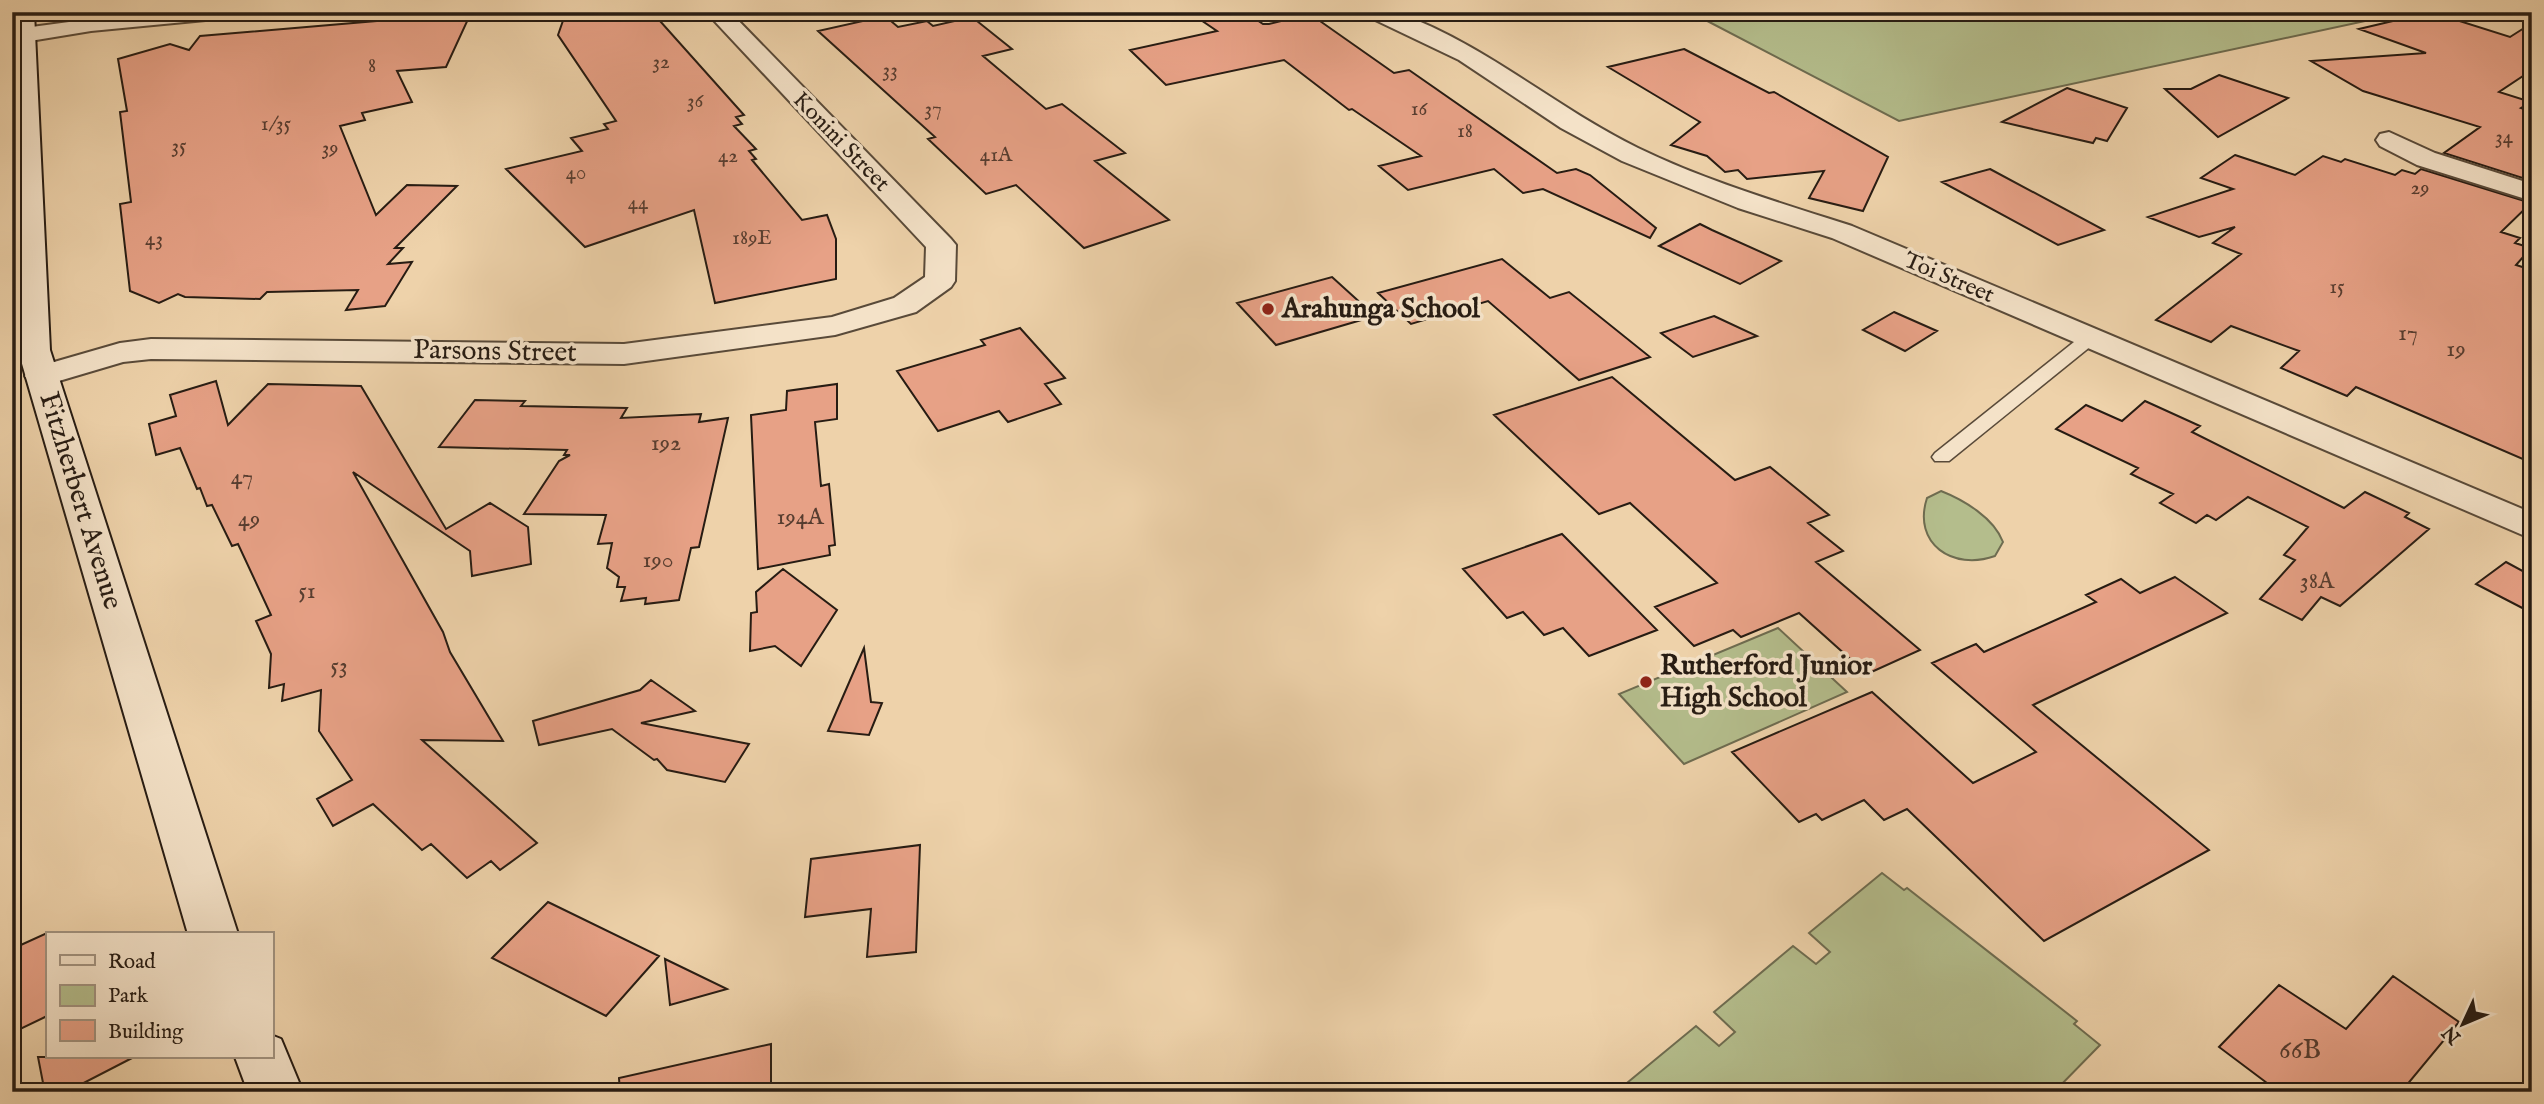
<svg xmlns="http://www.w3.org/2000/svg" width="2544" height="1104" font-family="'IM FELL English',serif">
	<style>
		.green { fill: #b4bd8c; stroke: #6e6c50; stroke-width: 2 }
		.building { fill: #e7a186; stroke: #271c13; stroke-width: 2 }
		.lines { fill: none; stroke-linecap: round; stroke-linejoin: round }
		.service-casing { stroke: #594a39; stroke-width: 3 }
		.minor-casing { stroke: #594a39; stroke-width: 4 }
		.secondary-casing { stroke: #271c13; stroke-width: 4 }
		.service { fill: #f4e2c8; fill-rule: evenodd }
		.minor { fill: #f4e2c8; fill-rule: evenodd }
		.secondary { fill: #f4e2c8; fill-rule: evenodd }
		.poi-dot { fill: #8f2418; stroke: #f4e2c8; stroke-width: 2.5 }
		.labels { text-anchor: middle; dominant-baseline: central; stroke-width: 7; stroke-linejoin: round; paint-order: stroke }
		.far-number-label { font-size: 21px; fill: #573d30 }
		.far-street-label { font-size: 23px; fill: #271c13; stroke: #f4e2c8 }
		.number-label { font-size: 24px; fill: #573d30 }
		.poi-label { font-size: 28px; font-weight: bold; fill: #271c13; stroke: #f4e2c8; text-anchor: start }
		.street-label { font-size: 28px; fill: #271c13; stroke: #f4e2c8 }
		.near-number-label { font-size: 28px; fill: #573d30 }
	</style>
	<rect width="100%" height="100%" fill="#eed2aa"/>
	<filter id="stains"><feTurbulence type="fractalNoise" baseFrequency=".00286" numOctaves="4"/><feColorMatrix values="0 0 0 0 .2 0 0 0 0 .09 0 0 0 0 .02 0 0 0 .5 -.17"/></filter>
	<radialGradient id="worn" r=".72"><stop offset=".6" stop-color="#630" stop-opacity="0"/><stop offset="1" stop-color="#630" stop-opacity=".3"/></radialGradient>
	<path class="green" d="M1690 12H2407L1899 121Z
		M1941 491C1964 500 1994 518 2003 542L1995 556C1953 571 1912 544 1927 498Z
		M1778 628 1847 692 1684 764 1619 694Z
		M1882 873 1904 890 1907 888 2077 1021 2074 1024 2100 1045 2054 1092H1616L1696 1026 1719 1046 1735 1032 1714 1012 1793 946 1816 964 1830 952 1809 933Z"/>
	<path class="building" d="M566 12H652L744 115 736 117 742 124 734 126 756 149 749 151 756 159 752 160 802 220 827 215 836 239V279L715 303 694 210 585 247 506 169 582 151 571 138 608 129 604 124 616 121 558 35Z
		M1189 12H1245L1263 24H1269L1310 14 1394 73 1409 70 1557 173 1576 169 1590 175 1656 228 1650 238 1543 189 1523 193 1494 169 1408 190 1379 166 1421 156 1352 109 1349 110 1284 60 1166 85 1130 50 1217 31Z
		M2431 12 2510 37 2532 23V70L2499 92 2531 102 2521 108 2532 112V181L2444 153 2480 127 2363 91 2311 61 2426 53 2359 29Z
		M459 14 458 16 470 15 446 67 397 71 412 102 362 113 365 120 340 126 376 215 407 185 457 186 395 248H403L388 264 412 262 385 306 346 310 358 290 267 292 260 299 185 297 178 294 159 303 130 291 120 204 131 202 120 112 127 111 118 59 170 44 189 50 200 36Z
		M885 16 898 27 927 21 933 26 972 17 1012 49 983 56 1046 109 1062 104 1125 153 1095 161 1169 220 1084 248 1016 185 986 194 928 139 935 137 818 31Z
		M1684 49 1769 93 1774 92 1888 157 1863 211 1809 198 1824 171 1747 179 1738 170 1725 172 1707 156 1671 145 1700 122 1608 67Z
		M2219 75 2288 98 2218 137 2165 89H2191Z
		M2067 88 2127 108 2107 141 2096 138 2093 143 2002 122Z
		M2235 155 2295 175 2323 156 2341 162 2345 159 2395 175 2402 170 2415 174 2421 169 2531 203 2501 232 2520 238 2515 243 2531 248 2516 265 2532 270V463L2356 387 2347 396 2281 368 2299 351 2231 326 2211 342 2156 320 2241 254 2213 243 2235 227 2199 237 2148 217 2233 189 2201 178Z
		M1990 169 2104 230 2058 245 1942 182Z
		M1700 224 1712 230 1781 261 1740 284 1659 246Z
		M1502 259 1550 298 1569 292 1650 357 1579 380 1488 301 1411 324 1378 293Z
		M1332 277 1375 316 1276 345 1237 303Z
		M1894 312 1937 331 1905 351 1863 330Z
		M1714 316 1757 336 1693 357 1661 333Z
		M1020 328 1065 378 1045 384 1061 404 1008 422 999 411 938 431 897 371 985 345 981 340Z
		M1612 377 1735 480 1770 467 1829 515 1808 523 1843 551 1816 562 1920 650 1867 674 1799 613 1741 637 1733 630 1694 646 1655 607 1717 583 1630 503 1599 514 1494 415Z
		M216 381 228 425 268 384 361 386 446 529 490 503 528 527 531 564 472 576 470 551 353 472 443 632 450 652 503 741 422 740 537 843 500 870 491 861 467 878 431 844 422 850 373 804 333 826 317 799 352 780 319 731 321 690 282 701 284 684 269 688 271 654 256 621 271 615 238 544 232 546 212 505 207 506 200 488 197 489 180 448 156 455 149 424 176 416 170 395Z
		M837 384V419L815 422 821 486 829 484 835 545 829 546 830 555 758 569 751 415 786 410 787 391Z
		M475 400 525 401 521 406 627 408 621 418 701 414 699 422 728 418 699 547 691 548 679 600 645 604 646 598 621 601 625 587H617L619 577 607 568 612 543 598 544 606 515 524 514 559 461 570 455H564L567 450 439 447Z
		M2145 401 2200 426 2192 432 2344 508 2365 492 2409 513 2405 517 2429 529 2340 606 2321 597 2302 620 2260 599 2295 560 2284 555 2308 527 2248 497 2216 520 2207 515 2196 523 2160 503 2173 494 2131 474 2138 468 2056 429 2086 405 2122 421Z
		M1562 534 1657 630 1589 656 1563 628 1544 635 1523 612 1507 618 1463 569Z
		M2506 562 2532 576V613L2476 584Z
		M783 569 837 610 801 666 775 646 750 651 751 613 757 612 756 592Z
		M2175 577 2227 613 2033 705 2209 850 2044 941 1907 809 1884 820 1864 800 1822 820 1816 814 1799 822 1732 752 1872 692 1973 783 2036 752 1932 663 1976 644 1984 652 2096 602 2086 595 2121 579 2140 593Z
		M864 648 871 702 882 703 869 735 828 731Z
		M651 680 695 711 641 723 749 744 725 782 667 770 657 759 654 760 612 729 539 745 533 721 640 690Z
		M920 845 916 952 867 957 871 909 805 917 811 859Z
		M548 902 659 956 606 1016 492 958Z
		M47 933V1016L12 1033V949Z
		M665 959 727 989 670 1005Z
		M2393 976 2459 1022 2401 1092H2279L2219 1047 2279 985 2346 1029Z
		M771 1044V1092H620L619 1078Z
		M38 1057H134L74 1088H44Z"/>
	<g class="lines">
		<defs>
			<path id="service" d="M2090 333 2099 338 2096 342 1949 461H1935L1932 457 1935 453 2084 334Z"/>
			<path id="minor" d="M144 12H227L216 19 91 31 24 42 13 35 24 28Z
				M706 12H730L951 239 956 245 955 281 951 287 916 312 835 335 624 364 151 359 123 362 42 386 30 383 25 376 30 369 120 343 151 339 624 344 832 317 894 298 925 277 926 247Z
				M1366 12C1376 12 1389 10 1398 13 1485 44 1556 108 1638 148 1706 181 1780 203 1852 226L2532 513V539L1832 238 1738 208 1622 161 1561 128 1459 60 1369 17Z
				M2515 12H2532V21L2518 17Z
				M2389 132 2435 153 2532 184V201L2417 165 2380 146 2376 140 2380 134Z"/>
			<path id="secondary" d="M12 12H34L50 350 238 934H188L18 350Z
				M271 1035 281 1039 303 1092H248L235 1057H271Z"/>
		</defs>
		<use href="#service" class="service-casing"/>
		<use href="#minor" class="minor-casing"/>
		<use href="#secondary" class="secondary-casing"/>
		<use href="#service" class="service"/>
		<use href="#minor" class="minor"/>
		<use href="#secondary" class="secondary"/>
	</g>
	<g class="poi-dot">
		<circle cx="1268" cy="309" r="7"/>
		<circle cx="1646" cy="682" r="7"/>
	</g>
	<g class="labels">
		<g class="far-number-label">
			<text x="661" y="62">32</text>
			<text x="372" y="66">8</text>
			<text x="890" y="70">33</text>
			<text x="695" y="101">36</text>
			<text x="933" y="109">37</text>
			<text x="1419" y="109">16</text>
			<text x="276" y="124">1/35</text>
			<text x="1465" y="131">18</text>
			<text x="2504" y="137">34</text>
			<text x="179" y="146">35</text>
			<text x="330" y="148">39</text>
			<text x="996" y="155">41A</text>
			<text x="728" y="156">42</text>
			<text x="576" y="173">40</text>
			<text x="2420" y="188">29</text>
			<text x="638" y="203">44</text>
			<text x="752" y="238">189E</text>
			<text x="154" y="239">43</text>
			<text x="2337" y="287">15</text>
		</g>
		<g class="far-street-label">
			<text transform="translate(841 142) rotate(46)">Konini Street</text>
			<text transform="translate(1949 278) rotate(23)">Toi Street</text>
		</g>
		<g class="number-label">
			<text x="2408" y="333">17</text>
			<text x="2456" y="349">19</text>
			<text x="666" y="443">192</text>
			<text x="242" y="477">47</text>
			<text x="800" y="517">194A</text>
			<text x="249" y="519">49</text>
			<text x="658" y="560">190</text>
			<text x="2317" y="581">38A</text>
			<text x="307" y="591">51</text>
			<text x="339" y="666">53</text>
		</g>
		<g class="poi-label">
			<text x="1282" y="309">Arahunga School</text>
			<text x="1660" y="666">Rutherford Junior<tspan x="1660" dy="32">High School</tspan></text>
		</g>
		<g class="street-label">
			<text transform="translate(495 352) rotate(1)">Parsons Street</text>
			<text transform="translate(80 501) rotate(73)">Fitzherbert Avenue</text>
		</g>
		<g class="near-number-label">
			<text x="2300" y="1050">66B</text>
		</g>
	</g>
	<rect width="2544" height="1104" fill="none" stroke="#eed2aa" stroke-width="42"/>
	<rect x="14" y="14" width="2516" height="1076" fill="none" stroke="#271c13" stroke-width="3.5"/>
	<rect x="21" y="21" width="2502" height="1062" fill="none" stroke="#271c13" stroke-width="2"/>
	<rect x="46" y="932" width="228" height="126" fill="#f4e2c8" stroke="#a29380" stroke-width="2"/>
	<rect x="60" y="955" width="35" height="10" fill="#f4e2c8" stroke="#a29380" stroke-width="2"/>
	<text x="108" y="968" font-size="21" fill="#271c13">Road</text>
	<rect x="60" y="985" width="35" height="21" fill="#b4bd8c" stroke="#a29380" stroke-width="2"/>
	<text x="108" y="1002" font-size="21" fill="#271c13">Park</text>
	<rect x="60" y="1020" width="35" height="21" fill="#e7a186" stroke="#a29380" stroke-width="2"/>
	<text x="108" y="1038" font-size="21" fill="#271c13">Building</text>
	<g transform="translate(2463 1024) rotate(226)" stroke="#f4e2c8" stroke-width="5" paint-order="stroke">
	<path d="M0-5L12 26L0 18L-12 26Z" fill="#271c13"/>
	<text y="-10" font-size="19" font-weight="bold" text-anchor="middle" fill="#271c13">N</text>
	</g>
	<rect width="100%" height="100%" filter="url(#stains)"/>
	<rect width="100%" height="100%" fill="url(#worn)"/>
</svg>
